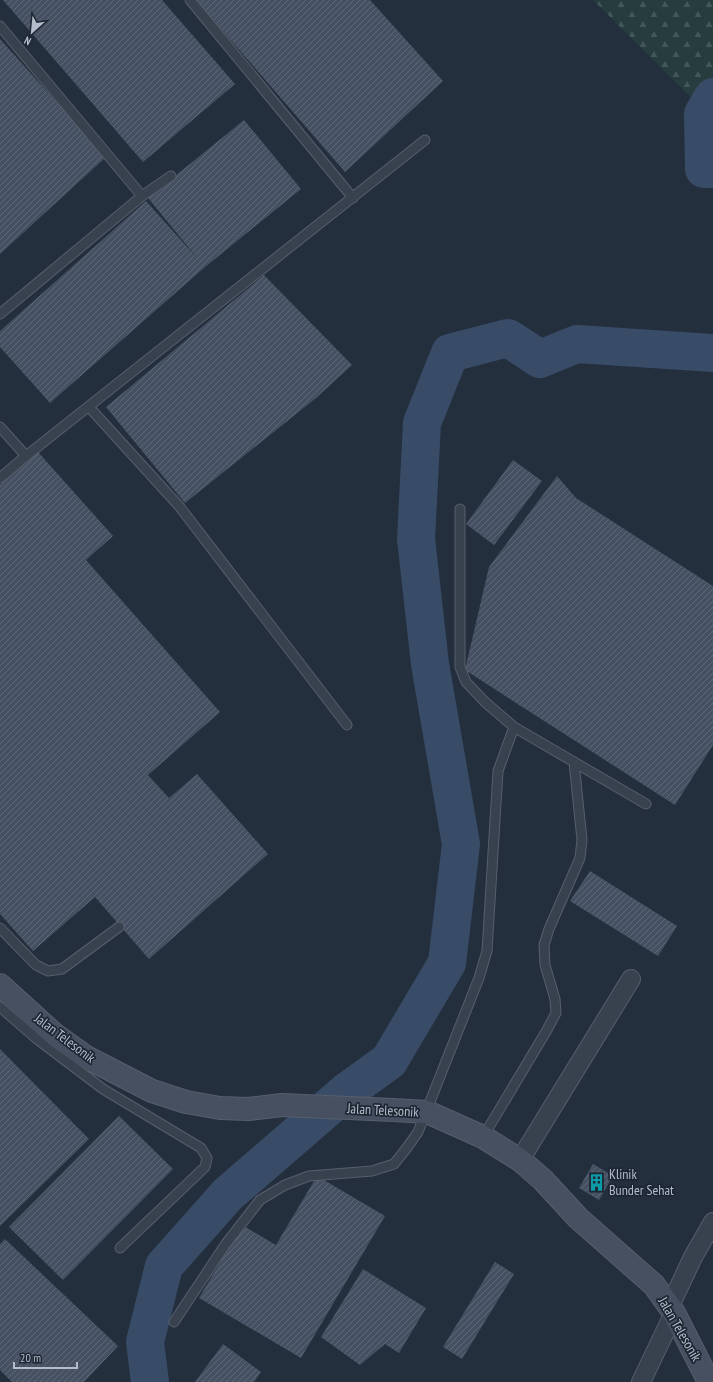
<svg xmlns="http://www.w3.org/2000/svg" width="713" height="1382" font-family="'PT Sans Narrow',sans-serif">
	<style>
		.forest { fill: url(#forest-firs) }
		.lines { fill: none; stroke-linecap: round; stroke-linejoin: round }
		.river { stroke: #394c67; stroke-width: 38 }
		.building { fill: url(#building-hatch) }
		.lane-casing { stroke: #565f6c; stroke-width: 11 }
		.street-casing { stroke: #565f6c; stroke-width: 20 }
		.secondary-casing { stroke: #565f6c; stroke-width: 24 }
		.lane { stroke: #38414e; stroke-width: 9 }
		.street { stroke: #38414e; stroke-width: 18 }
		.secondary { stroke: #465061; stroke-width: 22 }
		.labels { text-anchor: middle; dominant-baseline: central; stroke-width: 3.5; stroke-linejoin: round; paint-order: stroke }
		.street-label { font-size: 14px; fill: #b4bcc9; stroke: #1d2633 }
		.poi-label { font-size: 14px; fill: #b4bcc9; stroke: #1d2633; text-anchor: start }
	</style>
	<defs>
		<pattern id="forest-firs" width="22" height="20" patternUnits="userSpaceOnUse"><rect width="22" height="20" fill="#263c3f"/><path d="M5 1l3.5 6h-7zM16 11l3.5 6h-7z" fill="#435659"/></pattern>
		<pattern id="building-hatch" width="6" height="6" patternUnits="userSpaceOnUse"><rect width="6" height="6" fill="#455162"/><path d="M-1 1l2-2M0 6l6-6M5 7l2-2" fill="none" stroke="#5d6877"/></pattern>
	</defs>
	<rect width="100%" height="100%" fill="#242f3e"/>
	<path class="forest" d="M593 0H713V119Z"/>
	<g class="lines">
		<path class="river" d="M713 97 703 114 704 169H713
			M150 1382 145 1342 164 1266 228 1194 346 1092 389 1061 447 963 461 844 430 664 416 539 422 423 450 353 508 338 540 359 577 344 713 353"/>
	</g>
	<path class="building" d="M3 0H162L235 84 143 162Z
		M196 0H370L443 81 345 172Z
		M0 39 106 157 0 254Z
		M244 120 301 189 205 267 50 403 0 347V331L146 201 198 259 148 198Z
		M264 275 352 365 316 398 185 503 106 407Z
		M38 452 113 536 86 560 220 712 148 775 169 798 197 774 268 854 149 959 95 897 33 951 0 914V485Z
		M513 460 542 481 494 545 466 524Z
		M557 476 576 498 713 586V745L675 805 465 670 489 567Z
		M590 871 677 926 658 956 570 901Z
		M0 1049 89 1139 0 1226Z
		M119 1116 173 1169 63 1280 9 1227Z
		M593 1164 613 1176 599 1200 579 1188Z
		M317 1176 385 1216 301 1358 199 1298 242 1225 276 1245Z
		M5 1239 118 1346 84 1382H12L0 1370V1244Z
		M495 1262 514 1274 462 1359 443 1347Z
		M363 1269 426 1308 399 1353 385 1344 360 1365 321 1337Z
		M223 1344 261 1372 254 1382H195Z"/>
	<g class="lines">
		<defs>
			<path id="lane" d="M190 0 353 198
				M0 26 142 196
				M0 314 142 196 171 176
				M89 407 179 506 347 725
				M0 427 26 456
				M0 478 26 456 425 140
				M460 509V667L466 682 485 702 514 727
				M0 928 36 965 48 971 62 969 119 927
				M0 1007 37 1039 103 1089 201 1148 207 1158 205 1167 120 1248
				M483 1137 547 1030 556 1013 555 999 545 965 544 945 549 929 580 858 582 840 574 762
				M174 1322 225 1245 260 1200 285 1185 309 1176 372 1171 394 1164 406 1149 418 1132 479 978 487 951 498 771 514 727 646 804"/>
			<path id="street" d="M520 1160 631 979
				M670 1306 693 1257 713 1222
				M641 1382 674 1313"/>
			<path id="secondary" d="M0 985 54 1034 86 1057 152 1091 186 1102 220 1108 248 1109 282 1105 393 1110 427 1112 483 1137 520 1160 543 1180 578 1218 654 1285 674 1313 709 1382"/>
		</defs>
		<use href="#lane" class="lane-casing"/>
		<use href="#street" class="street-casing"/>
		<use href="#secondary" class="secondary-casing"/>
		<use href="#lane" class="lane"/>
		<use href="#street" class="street"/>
		<use href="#secondary" class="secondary"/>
	</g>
	<defs>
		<symbol id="building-bare" viewBox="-9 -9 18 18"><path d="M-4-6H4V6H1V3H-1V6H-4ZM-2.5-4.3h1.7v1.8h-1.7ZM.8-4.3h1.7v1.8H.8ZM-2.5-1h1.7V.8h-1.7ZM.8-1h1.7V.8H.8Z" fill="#0f9aa8" stroke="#1d2633" stroke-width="2.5" paint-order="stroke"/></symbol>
	</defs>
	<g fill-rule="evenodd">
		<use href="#building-bare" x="584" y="1170" width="25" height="25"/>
	</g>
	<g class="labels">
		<g class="street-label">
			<text transform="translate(65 1038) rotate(37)">Jalan Telesonik</text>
			<text transform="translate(383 1110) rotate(3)">Jalan Telesonik</text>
			<text transform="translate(680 1329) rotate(60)">Jalan Telesonik</text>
		</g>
		<g class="poi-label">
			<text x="609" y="1174">Klinik<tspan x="609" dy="16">Bunder Sehat</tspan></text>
		</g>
	</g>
	<g transform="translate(32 32) rotate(207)" stroke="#1d2633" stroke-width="3" paint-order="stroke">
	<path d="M0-3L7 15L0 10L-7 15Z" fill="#b4bcc9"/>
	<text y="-6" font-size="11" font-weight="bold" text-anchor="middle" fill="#b4bcc9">N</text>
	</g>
	<path d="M14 1362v6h63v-6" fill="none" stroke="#b4bcc9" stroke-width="2"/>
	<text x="20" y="1362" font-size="12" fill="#b4bcc9" stroke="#1d2633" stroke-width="3" paint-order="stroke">20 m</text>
</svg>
